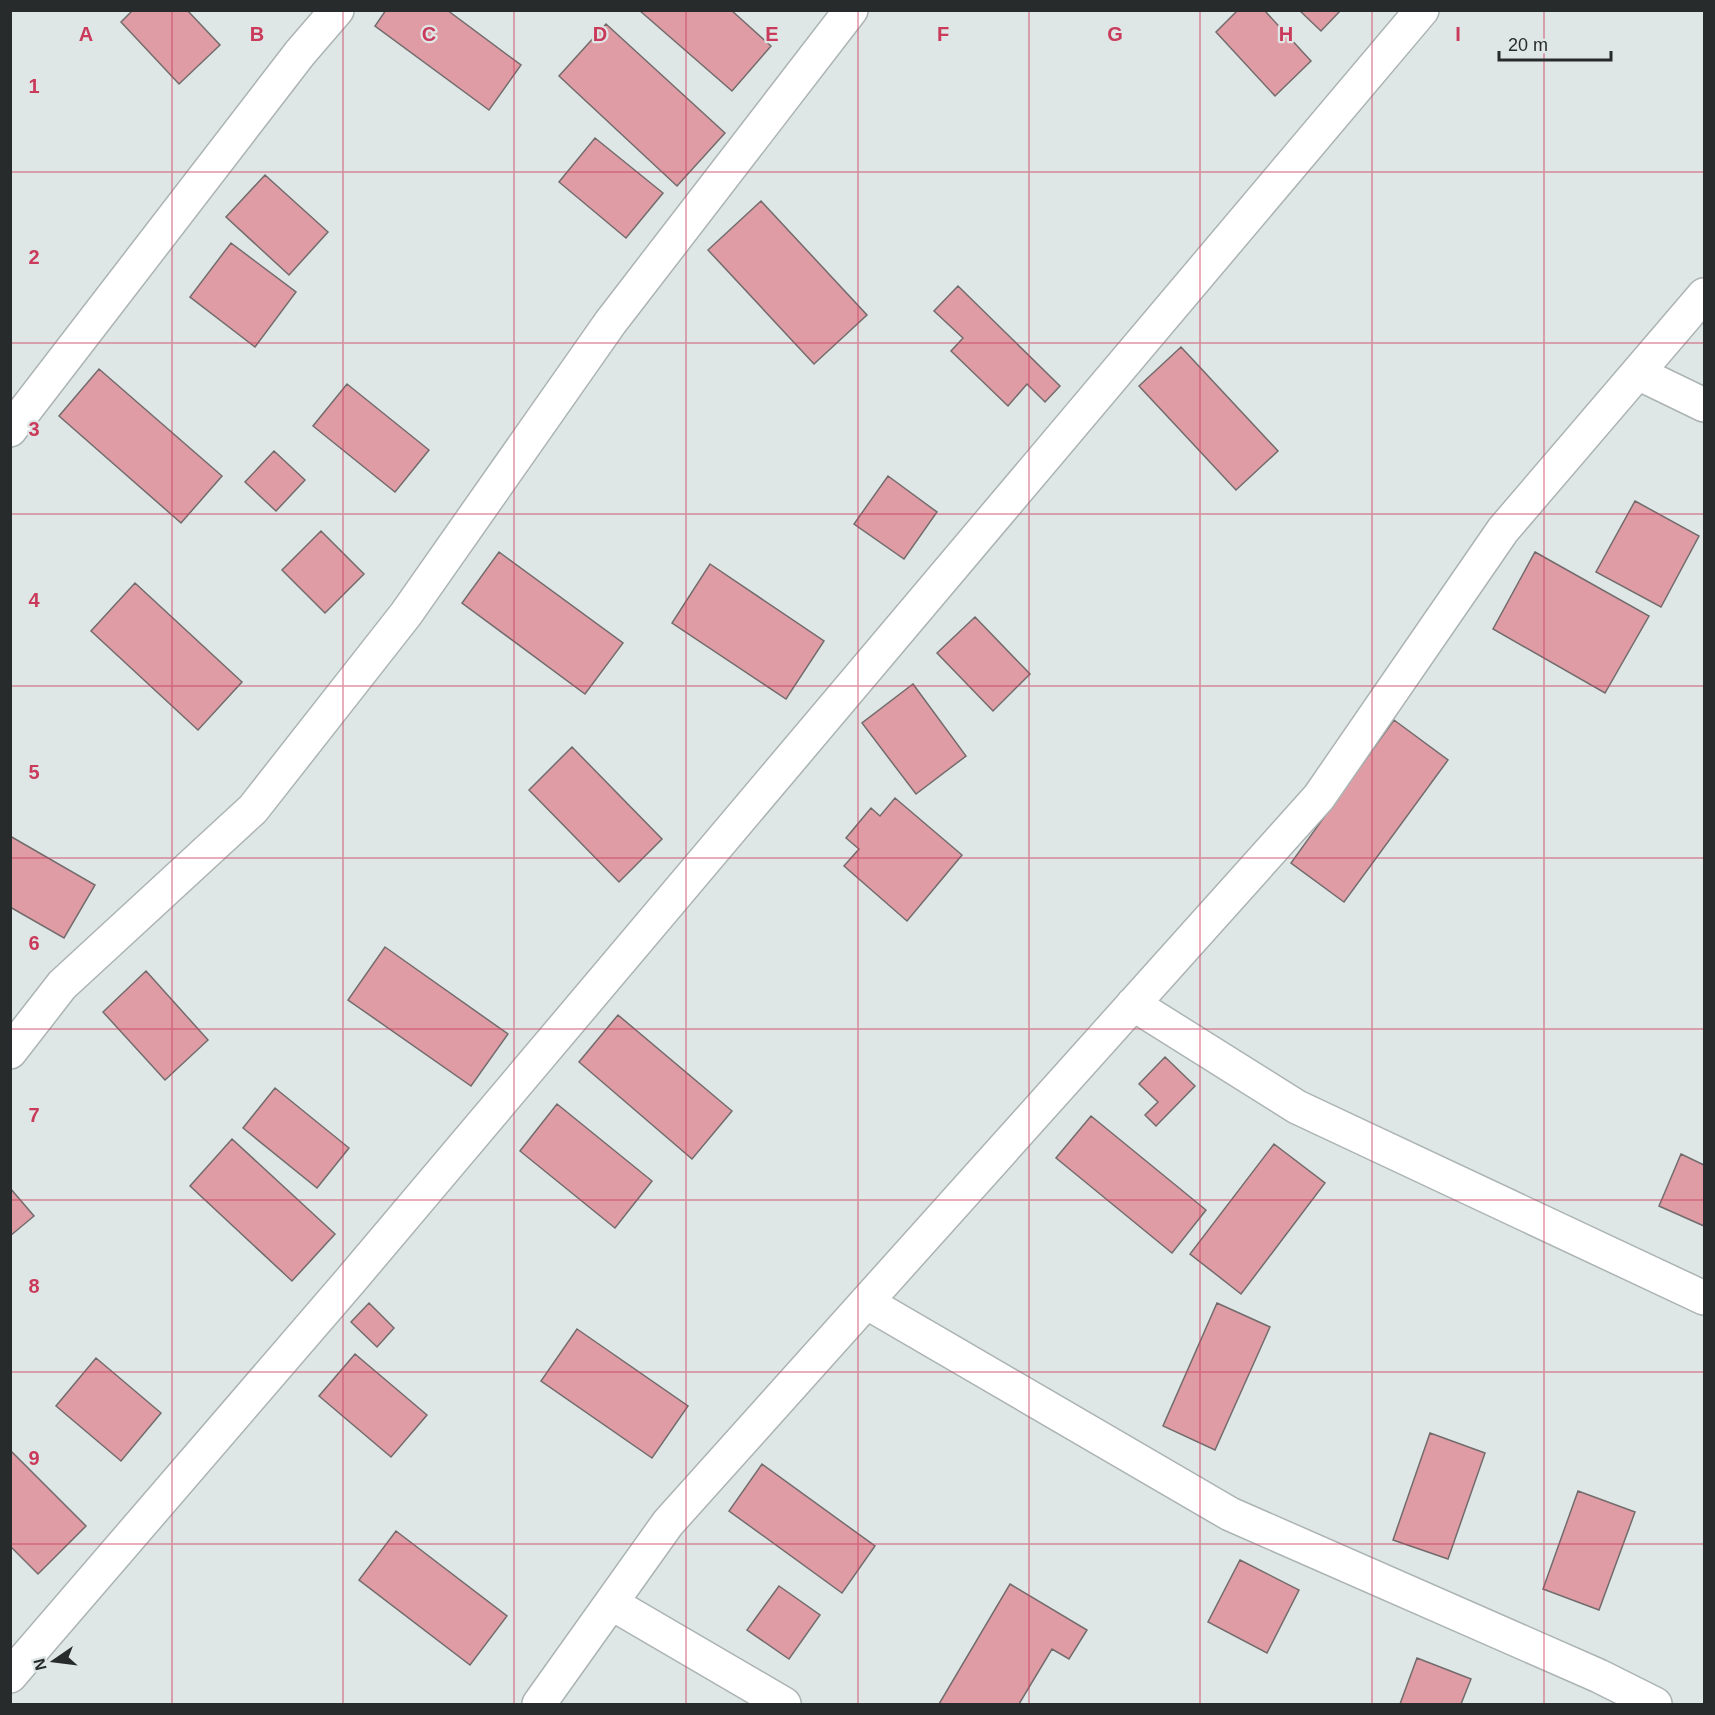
<svg xmlns="http://www.w3.org/2000/svg" width="1715" height="1715" font-family="Helvetica,sans-serif">
	<style>
		.building { fill: #df9ca4; stroke: #736c6d; stroke-width: 1.5 }
		.lines { fill: none; stroke-linecap: round; stroke-linejoin: round }
		.minor-casing { stroke: #acb3b3; stroke-width: 36 }
		.minor { stroke: #fff; stroke-width: 33 }
		.grid { fill: none; stroke: #c93a5b; stroke-width: 1.5; stroke-opacity: 0.55 }
		.grid-label { font-size: 20px; text-anchor: middle; font-weight: bold; fill: #c93a5b; stroke: #dfe6e6; stroke-width: 4.5; stroke-linejoin: round; paint-order: stroke }
	</style>
	<rect width="100%" height="100%" fill="#dfe6e6"/>
	<path class="building" d="M133 10H187L220 45 179 84 121 22Z
		M386 10H447L521 65 489 110 375 26Z
		M639 10H731L771 46 732 91Z
		M1238 10H1264L1311 61 1275 96 1216 32Z
		M1299 10H1341L1321 31Z
		M606 24 725 133 677 186 559 76Z
		M595 138 663 193 626 238 559 182Z
		M265 175 328 232 289 275 226 217Z
		M761 201 867 315 814 364 708 250Z
		M231 243 296 292 255 347 190 297Z
		M958 286 1060 386 1045 402 1027 384 1008 406 951 351 963 338 934 311Z
		M1181 347 1278 451 1236 490 1139 386Z
		M99 369 222 476 181 523 59 416Z
		M347 384 429 450 395 492 313 426Z
		M274 451 305 480 276 511 245 482Z
		M888 476 937 512 904 559 854 524Z
		M1635 501 1699 536 1661 607 1596 572Z
		M321 531 364 574 325 613 282 570Z
		M499 552 623 643 585 694 462 603Z
		M1535 552 1649 616 1605 693 1493 629Z
		M710 564 824 641 786 699 672 623Z
		M135 583 242 682 198 730 91 631Z
		M975 617 1030 674 993 711 937 653Z
		M913 684 966 756 916 794 862 723Z
		M1394 720 1448 760 1344 902 1291 863Z
		M572 747 662 839 619 882 529 790Z
		M895 798 962 855 907 921 844 866 859 849 846 838 871 808 880 816Z
		M10 836 95 885 64 938 10 907Z
		M385 947 508 1034 471 1086 348 1000Z
		M146 971 208 1040 165 1080 103 1012Z
		M618 1015 732 1111 692 1159 579 1062Z
		M1165 1057 1195 1086 1156 1126 1145 1115 1158 1102 1139 1084Z
		M275 1088 349 1148 317 1188 243 1128Z
		M557 1104 652 1181 615 1228 520 1151Z
		M1091 1116 1206 1210 1172 1253 1056 1158Z
		M232 1139 335 1234 292 1281 190 1186Z
		M1274 1144 1325 1183 1241 1294 1190 1254Z
		M1681 1154 1704 1165V1226L1659 1206Z
		M10 1188 34 1216 10 1236Z
		M369 1303 394 1328 377 1347 351 1322Z
		M1217 1303 1270 1327 1215 1450 1163 1426Z
		M577 1329 688 1406 652 1458 541 1381Z
		M355 1354 427 1415 391 1457 319 1396Z
		M96 1358 161 1413 121 1461 56 1406Z
		M1430 1433 1485 1453 1448 1559 1393 1540Z
		M10 1450 86 1526 38 1574 10 1546Z
		M762 1464 875 1546 842 1593 729 1511Z
		M1578 1491 1635 1512 1599 1610 1543 1589Z
		M396 1531 507 1616 470 1665 359 1580Z
		M1240 1560 1299 1590 1267 1653 1208 1622Z
		M1010 1584 1087 1630 1069 1659 1052 1649 1019 1704H939Z
		M779 1586 820 1615 789 1659 747 1630Z
		M1417 1658 1471 1679 1461 1704H1400Z"/>
	<g class="lines">
		<defs>
			<path id="minor" d="M1638 373 1704 405
				M10 430 300 53 337 10
				M1133 1004 1297 1107 1704 1298
				M10 1052 62 985 253 809 406 614 610 323 851 10
				M866 1302 1230 1514 1599 1676 1655 1704
				M611 1603 784 1704
				M10 1676 350 1281 1422 10
				M539 1704 668 1523 1319 797 1503 530 1704 295"/>
		</defs>
		<use href="#minor" class="minor-casing"/>
		<use href="#minor" class="minor"/>
	</g>
	<path class="grid" d="M172 10V1704M343 10V1704M514 10V1704M686 10V1704M858 10V1704M1029 10V1704M1200 10V1704M1372 10V1704M1544 10V1704M10 172H1704M10 343H1704M10 514H1704M10 686H1704M10 858H1704M10 1029H1704M10 1200H1704M10 1372H1704M10 1544H1704"/>
	<g class="grid-label">
		<text x="86" y="41">A</text>
		<text x="257" y="41">B</text>
		<text x="429" y="41">C</text>
		<text x="600" y="41">D</text>
		<text x="772" y="41">E</text>
		<text x="943" y="41">F</text>
		<text x="1115" y="41">G</text>
		<text x="1286" y="41">H</text>
		<text x="1458" y="41">I</text>
		<text x="34" y="93">1</text>
		<text x="34" y="264">2</text>
		<text x="34" y="436">3</text>
		<text x="34" y="607">4</text>
		<text x="34" y="779">5</text>
		<text x="34" y="950">6</text>
		<text x="34" y="1122">7</text>
		<text x="34" y="1293">8</text>
		<text x="34" y="1465">9</text>
	</g>
	<rect width="1715" height="1715" fill="none" stroke="#282b2b" stroke-width="24"/>
	<g transform="translate(54 1661) rotate(256)" stroke="#dfe6e6" stroke-width="4.5" paint-order="stroke">
	<path d="M0-4.5L10 22L0 15L-10 22Z" fill="#282b2b"/>
	<text y="-9" font-size="16" font-weight="bold" text-anchor="middle" fill="#282b2b">N</text>
	</g>
	<path d="M1499 51v9h112v-9" fill="none" stroke="#282b2b" stroke-width="3"/>
	<text x="1508" y="51" font-size="18" fill="#282b2b" stroke="#dfe6e6" stroke-width="4.5" paint-order="stroke">20 m</text>
</svg>
